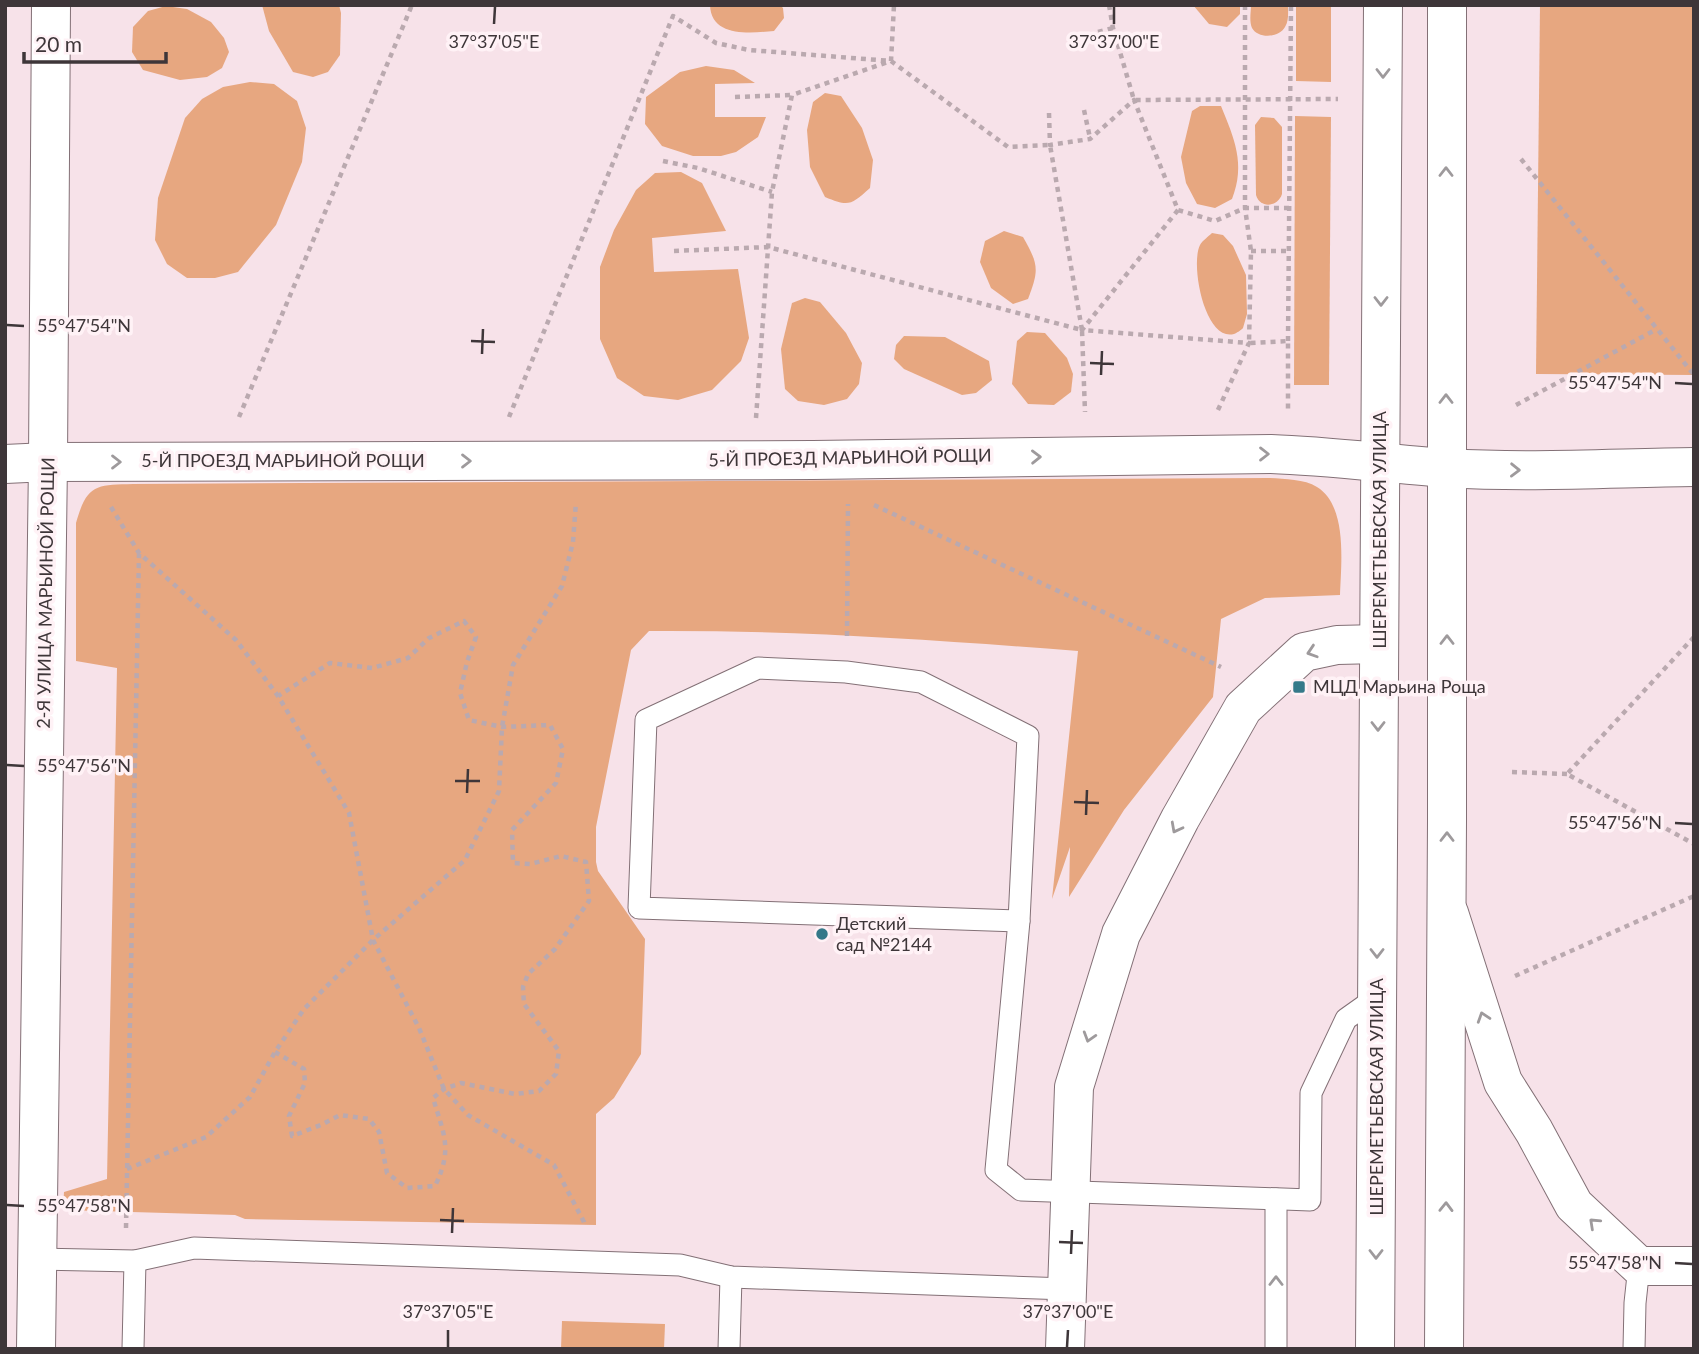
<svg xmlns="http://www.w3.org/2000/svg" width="1699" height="1354" viewBox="0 0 1699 1354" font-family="Lato,sans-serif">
	<rect width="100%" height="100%" fill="#f7e2e9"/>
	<!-- green -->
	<g fill="#e7a780">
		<path d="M262,5H339L341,13L340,55L328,72L313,77L293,72L269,31Z"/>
		<path d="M710,5H780L783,8L784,18L774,31C751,33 711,38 710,5Z"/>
		<path d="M1193,5H1240V14L1227,27L1209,24Z"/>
		<path d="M1251,5H1288C1288,12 1289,21 1285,27C1279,38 1258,39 1252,28C1249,21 1251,12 1251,5Z"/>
		<path d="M1296,5H1331V82L1296,81Z"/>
		<path d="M1540,5H1694V375L1536,374Z"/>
		<path d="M166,6L187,9L211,22L224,38L229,52L222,68L207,77L180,80L143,70L132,52L133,27L148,11Z"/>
		<path d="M706,66L734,70L755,83L715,84V117H766L758,137L736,152L721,156H693L662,146L645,124L646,97L680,72Z"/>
		<path d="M250,82L274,84L297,101L306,128L302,162L276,225L238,272L215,278H187L167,264L155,240L158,198L185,118L202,99L223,87Z"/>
		<path d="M825,93L841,96L862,128L873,160L870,188C851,205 849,207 825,197L810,167L807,130L813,102Z"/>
		<path d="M1200,106H1221C1234,138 1246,164 1232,199L1215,208L1197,204L1186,183L1181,157L1192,111Z"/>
		<path d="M1295,116L1331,117L1329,385H1294Z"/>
		<path d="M1261,117L1274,118L1282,127V194C1278,207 1260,209 1256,195L1255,125Z"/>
		<path d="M681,172L702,183L726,231L652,238L654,272L738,269L749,338L741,361L712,390L678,400L644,396L617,378L600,339V267L614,230L636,190L655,173Z"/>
		<path d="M1004,231L1023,237C1039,265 1039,270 1028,299L1013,304L991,288L980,262L985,241Z"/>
		<path d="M1212,233L1223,235L1233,246L1246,275L1247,314L1243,328C1243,329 1235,334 1234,334C1205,342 1190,265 1200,245C1202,241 1209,236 1212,233Z"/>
		<path d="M805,298L820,302L846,333L862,363L859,384L847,399L824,405L798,401L785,389L781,349L792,303Z"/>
		<path d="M1027,332L1045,333L1067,358L1073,374L1071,392L1054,405L1028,404L1012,384L1017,341Z"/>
		<path d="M904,336L945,337L989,361L992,380L976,393L962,395L904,369L894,359L896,345Z"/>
		<path d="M1269,478C1284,479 1304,479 1317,487C1348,506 1341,564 1340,595L1265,598L1221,619L1213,697L1124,810L1069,897L1070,847L1052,899L1078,651C935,640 793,630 649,631L631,650L596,827V862L598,871L645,939L641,1054L614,1098L596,1114V1225L245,1219L235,1215L63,1210L64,1192L107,1179L117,668L76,661V523C87,484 96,485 133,484Z"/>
		<path d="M562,1321L665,1324L664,1349H561Z"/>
	</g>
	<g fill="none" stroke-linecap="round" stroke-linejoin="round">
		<!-- lane casing -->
		<g stroke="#837076" stroke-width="23">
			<g id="lane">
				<path d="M758,668L846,672L921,682L1028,736L1019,921L639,908L646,720Z"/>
				<path d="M1019,921L996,1170L1021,1190L1310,1200L1311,1093L1346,1019L1377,997"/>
				<path d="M37,1259L135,1261L194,1248L680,1265L731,1277L1067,1289"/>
				<path d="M133,1349L135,1261"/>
				<path d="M729,1349L731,1277"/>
				<path d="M1276,1349V1199"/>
				<path d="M1634,1349L1635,1303L1639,1266"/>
			</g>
		</g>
		<!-- street casing -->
		<g stroke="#837076" stroke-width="40">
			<g id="street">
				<path d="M5,464L48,462L36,1349"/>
				<path d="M1449,913L1503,1082L1534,1131L1574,1205L1639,1266H1694"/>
				<path d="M1065,1349L1074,1087L1121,934L1180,819L1243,708L1304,652L1337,645L1379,644"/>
			</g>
		</g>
		<!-- secondary casing -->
		<g stroke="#837076" stroke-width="40">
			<g id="secondary">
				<path d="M51,5L48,462L813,460L1271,454C1330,456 1388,464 1447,468C1529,473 1612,468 1694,467"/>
				<path d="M1375,1349L1383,5"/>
				<path d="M1444,1349L1447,821V5"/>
			</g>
		</g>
		<!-- path -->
		<g stroke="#baa9af" stroke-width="4.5" stroke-dasharray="5 5" stroke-linecap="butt">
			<path d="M1109,5L1113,28L1134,100L1338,99"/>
			<path d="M1245,5V208L1251,251L1249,343L1288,341V411"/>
			<path d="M1098,32L1113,28"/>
			<path d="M735,97L792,95"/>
			<path d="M1084,110L1090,138"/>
			<path d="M1049,113L1050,145L1090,139L1134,100L1178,210L1215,221L1245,208H1290"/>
			<path d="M1521,159L1694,375"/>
			<path d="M663,161L698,168L772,192"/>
			<path d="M1178,210L1082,330L1249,343L1217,412"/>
			<path d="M674,251L768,247L1082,330L1085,412"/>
			<path d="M1251,251H1289"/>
			<path d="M1288,341L1291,5"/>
			<path d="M1516,405L1657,329"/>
			<path d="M239,417L412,5"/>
			<path d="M509,417L673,16L716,43L749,50L891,61L1008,147L1050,145L1082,330"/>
			<path d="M756,418L772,192L792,95L891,61L894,5"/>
			<path d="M874,505L1221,667"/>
			<path d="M111,507L139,553L236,640L278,696L349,813L373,940L419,1028L444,1089L468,1115L554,1165L584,1222L585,1227"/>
			<path d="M847,636L848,504"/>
			<path d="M1694,637L1567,774L1694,844"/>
			<path d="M1512,772L1567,774"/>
			<path d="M1515,976L1694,896"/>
			<path d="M275,1052L304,1069L305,1083L289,1116L292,1136L321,1125L340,1115L369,1119L379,1132L387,1173L407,1188L435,1186C453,1149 444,1135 433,1098L444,1089L461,1083L515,1094L539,1091L556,1074L559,1051L524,1004L523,987L528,974L555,949L589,901L586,862L561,856L530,864L513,863L512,830L556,783L563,749L550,725L502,727L469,720L460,693L467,662L476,637L464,621L429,638L408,658L372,668L330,663L278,696"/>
			<path d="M127,1169L206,1137L250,1097L275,1052L304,1009L373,940L465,860L499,791L502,727L513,665L562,586L573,542L576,502"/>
			<path d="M126,1228L139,554"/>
		</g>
		<!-- lane -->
		<use href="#lane" stroke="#fff" stroke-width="21"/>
		<!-- street -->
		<use href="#street" stroke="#fff" stroke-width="38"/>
		<!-- secondary -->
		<use href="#secondary" stroke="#fff" stroke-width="38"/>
	</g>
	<!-- one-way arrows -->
	<defs><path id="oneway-chevron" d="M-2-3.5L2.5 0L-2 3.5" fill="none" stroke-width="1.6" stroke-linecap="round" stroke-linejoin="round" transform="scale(1.75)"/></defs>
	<g stroke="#9e9a9c">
		<use href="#oneway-chevron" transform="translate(1383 73) rotate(90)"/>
		<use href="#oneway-chevron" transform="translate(1446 172) rotate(-90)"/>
		<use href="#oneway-chevron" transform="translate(1381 301) rotate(90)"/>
		<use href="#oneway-chevron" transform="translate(1446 399) rotate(-90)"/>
		<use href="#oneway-chevron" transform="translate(1264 454)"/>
		<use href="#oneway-chevron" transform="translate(1036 457) rotate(-1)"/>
		<use href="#oneway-chevron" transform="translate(466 461)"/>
		<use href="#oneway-chevron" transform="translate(116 462)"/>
		<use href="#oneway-chevron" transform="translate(1515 470) rotate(1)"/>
		<use href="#oneway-chevron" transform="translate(1447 640) rotate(-90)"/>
		<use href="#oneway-chevron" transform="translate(1312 652) rotate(162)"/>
		<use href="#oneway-chevron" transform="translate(1378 726) rotate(90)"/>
		<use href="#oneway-chevron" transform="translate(1176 828) rotate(118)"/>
		<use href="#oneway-chevron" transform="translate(1447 837) rotate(-90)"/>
		<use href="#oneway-chevron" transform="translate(1377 953) rotate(90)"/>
		<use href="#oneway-chevron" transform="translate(1483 1017) rotate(-108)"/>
		<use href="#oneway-chevron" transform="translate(1089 1037) rotate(107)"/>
		<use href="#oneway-chevron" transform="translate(1446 1207) rotate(-89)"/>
		<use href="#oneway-chevron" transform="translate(1594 1223) rotate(-137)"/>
		<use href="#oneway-chevron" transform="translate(1376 1254) rotate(90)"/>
		<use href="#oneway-chevron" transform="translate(1276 1281) rotate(-90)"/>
	</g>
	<!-- ticks -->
	<path fill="none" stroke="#3e3639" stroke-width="2.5" d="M494,24L495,7M1114,24V7M7,325L24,326M471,341L495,342M482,354L483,329M1090,363L1114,364M1101,375L1102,351M1675,383L1692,384M7,765L24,766M455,781H480M467,793L468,769M1074,802L1099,803M1086,815L1087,790M1675,823L1692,824M7,1205L24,1206M440,1220L464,1221M452,1233L453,1208M1059,1242L1083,1243M1071,1254L1072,1230M1675,1263L1692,1264M448,1347V1330M1067,1347L1068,1330"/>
	<!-- markers -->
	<g fill="#357989" stroke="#fff2f6" stroke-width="2.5">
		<rect x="1292" y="680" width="14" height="14" rx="3.5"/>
		<circle cx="822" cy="934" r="7"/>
	</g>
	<g text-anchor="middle" stroke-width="7" stroke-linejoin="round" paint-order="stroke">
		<!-- street labels -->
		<g font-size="18" fill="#3e3639" stroke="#fff2f6">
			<text transform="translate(850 458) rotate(-1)" y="6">5-Й ПРОЕЗД МАРЬИНОЙ РОЩИ</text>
			<text x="283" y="467">5-Й ПРОЕЗД МАРЬИНОЙ РОЩИ</text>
			<text transform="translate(1380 530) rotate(-90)" y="6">ШЕРЕМЕТЬЕВСКАЯ УЛИЦА</text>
			<text transform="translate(46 593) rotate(-89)" y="6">2-Я УЛИЦА МАРЬИНОЙ РОЩИ</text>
			<text transform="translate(1377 1097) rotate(-90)" y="6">ШЕРЕМЕТЬЕВСКАЯ УЛИЦА</text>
		</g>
		<!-- poi labels -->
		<g font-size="18" fill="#3e3639" stroke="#fff2f6" text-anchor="start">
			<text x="1313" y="693">МЦД Марьина Роща</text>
			<text x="836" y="930">Детский<tspan x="836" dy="21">сад №2144</tspan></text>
		</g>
	</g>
	<g font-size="18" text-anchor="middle" fill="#3e3639" stroke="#fff2f6" stroke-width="7" stroke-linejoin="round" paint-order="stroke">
		<text x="494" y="48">37°37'05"E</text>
		<text x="1114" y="48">37°37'00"E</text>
		<text x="84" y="332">55°47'54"N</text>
		<text x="1615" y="389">55°47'54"N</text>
		<text x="84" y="772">55°47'56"N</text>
		<text x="1615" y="829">55°47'56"N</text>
		<text x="84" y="1212">55°47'58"N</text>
		<text x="1615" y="1269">55°47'58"N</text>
		<text x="448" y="1318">37°37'05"E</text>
		<text x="1068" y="1318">37°37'00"E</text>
	</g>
	<!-- border -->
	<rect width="1699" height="1354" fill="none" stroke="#3e3639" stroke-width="14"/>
	<!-- scale -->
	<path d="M24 52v10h142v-10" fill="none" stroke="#3e3639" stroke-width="3.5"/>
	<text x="35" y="52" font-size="21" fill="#3e3639" stroke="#fff2f6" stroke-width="5" paint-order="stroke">20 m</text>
</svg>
